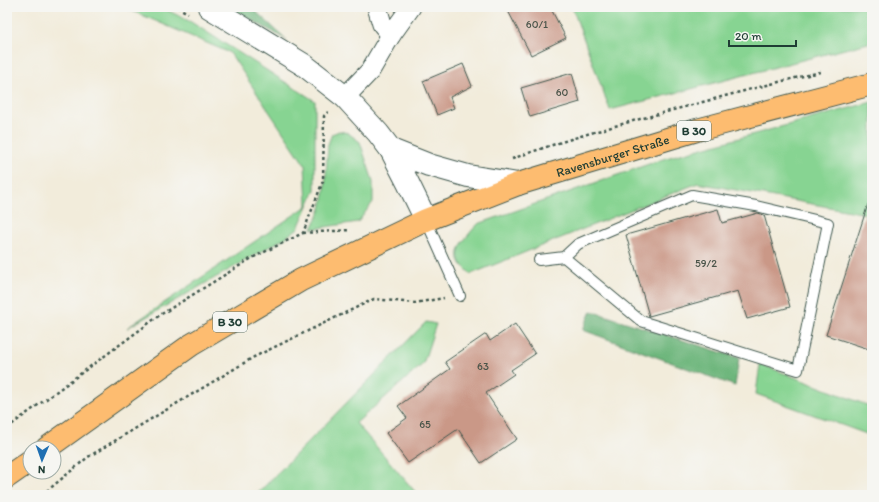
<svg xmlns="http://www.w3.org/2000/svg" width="879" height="502" viewBox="0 0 879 502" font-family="Itim,sans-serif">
	<rect width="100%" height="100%" fill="#f6f6f2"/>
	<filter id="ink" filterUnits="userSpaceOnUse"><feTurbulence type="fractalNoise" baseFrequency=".025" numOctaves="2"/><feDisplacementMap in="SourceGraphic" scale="8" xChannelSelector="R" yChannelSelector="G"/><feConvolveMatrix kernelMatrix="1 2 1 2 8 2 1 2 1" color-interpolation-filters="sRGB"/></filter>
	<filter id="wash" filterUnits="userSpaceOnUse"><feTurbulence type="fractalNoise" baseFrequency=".012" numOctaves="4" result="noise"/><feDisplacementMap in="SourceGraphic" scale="16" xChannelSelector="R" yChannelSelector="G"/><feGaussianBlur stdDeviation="0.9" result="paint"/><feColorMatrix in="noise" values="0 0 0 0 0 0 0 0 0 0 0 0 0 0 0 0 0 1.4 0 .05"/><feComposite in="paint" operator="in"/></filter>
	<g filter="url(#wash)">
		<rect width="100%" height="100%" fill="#f2ecdb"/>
		<!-- green -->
		<g fill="#87d492" stroke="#538863">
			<path d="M123,7H161L191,22L315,101V190L298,228L285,238L127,328L307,206L305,165L230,53Z"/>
			<path d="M572,7H872V42L610,110Z"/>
			<path d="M872,102V215L698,183L471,274C467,270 462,266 460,262C454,248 469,234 478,224L666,158Z"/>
			<path d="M339,131L348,133L360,142L373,181V202L358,222L312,229L321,209L325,190L328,144L332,134Z"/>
			<path d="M426,322L436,324L423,364L356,423L418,495H256Z"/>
			<path d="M760,364L872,407V436L756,394Z"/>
		</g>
		<!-- forest -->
		<g fill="#6db67c" stroke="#467a58">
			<path d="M228,7H251L287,40Z"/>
			<path d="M591,311L739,358L735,386L583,330Z"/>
		</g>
		<g id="blocks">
			<!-- building -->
			<g fill="#ca9887">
				<path d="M506,7H550L566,38L531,55Z"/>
				<path d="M463,64L472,86L450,97L454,108L437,115L423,81Z"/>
				<path d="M572,73L580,102L530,117L521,88Z"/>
				<path d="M868,204H872V350L826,335Z"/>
				<path d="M718,209L722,223L758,213L764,215L790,307L747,319L738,291L649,316L626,235Z"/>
				<path d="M515,324L535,354L511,370L514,374L486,393L517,439L481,463L458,429L408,463L386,433L407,418L398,406L450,369L445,362L486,334L490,341Z"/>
			</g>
		</g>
	</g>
	<g filter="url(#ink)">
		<use href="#blocks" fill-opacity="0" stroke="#3f574d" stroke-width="1"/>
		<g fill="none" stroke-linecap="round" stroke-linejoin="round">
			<!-- service casing -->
			<g stroke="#3f574d" stroke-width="12">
				<g id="service">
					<path d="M426,220L460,296"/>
					<path d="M539,260L564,257L641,321L798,370L828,223L756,206L692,195L578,244L564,257"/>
				</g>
			</g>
			<!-- minor casing -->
			<g stroke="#3f574d" stroke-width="21">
				<g id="minor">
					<path d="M377,7L382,24L391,35"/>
					<path d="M345,97L370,71L391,35L411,7"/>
				</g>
			</g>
			<!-- tertiary casing -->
			<g stroke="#3f574d" stroke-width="24">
				<g id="tertiary">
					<path d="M209,7L304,65L345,97L378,133L391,150L408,183L426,220"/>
					<path d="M391,150L429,165L468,176L518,184"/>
				</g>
			</g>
			<!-- primary casing -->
			<g stroke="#3f574d" stroke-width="24">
				<g id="primary">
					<path id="s1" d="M47,448L191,345L301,280L426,220L518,184L697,130L872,84"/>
					<path d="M7,477L30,461"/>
				</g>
			</g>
			<!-- path -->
			<g stroke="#3f574d" stroke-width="2.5" stroke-dasharray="3 3" stroke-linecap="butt">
				<path d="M177,7L188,13"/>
				<path d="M512,159C566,139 621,124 677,109C725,96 772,83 821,72"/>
				<path d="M303,233L350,230"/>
				<path d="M7,428L160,315L252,258L303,233L323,181L324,116L328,112"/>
				<path d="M42,495L88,457L254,357L374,299L415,303L444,298"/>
			</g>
			<!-- service -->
			<use href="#service" stroke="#fff" stroke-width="10"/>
			<!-- minor -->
			<use href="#minor" stroke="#fff" stroke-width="19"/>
			<!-- tertiary -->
			<use href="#tertiary" stroke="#fff" stroke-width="22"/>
			<!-- primary -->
			<use href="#primary" stroke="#fdbc70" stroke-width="22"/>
		</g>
	</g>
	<g text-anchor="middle" stroke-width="3" stroke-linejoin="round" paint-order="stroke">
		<!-- number labels -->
		<g font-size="11" fill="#4a5449">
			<text x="537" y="28">60/1</text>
			<text x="562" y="96">60</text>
			<text x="706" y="267">59/2</text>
			<text x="483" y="370">63</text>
			<text x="425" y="428">65</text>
		</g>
		<!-- shield labels -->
		<g fill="#f6f6f2" stroke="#60746d" stroke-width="1">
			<rect x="677" y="121" width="34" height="20" rx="3"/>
			<rect x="213" y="312" width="34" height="20" rx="3"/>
		</g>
		<g font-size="12" font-weight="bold" fill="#1f3d34">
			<text x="694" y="135">B 30</text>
			<text x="230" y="326">B 30</text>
		</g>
		<!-- street labels -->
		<g font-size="13" fill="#1f3d34" stroke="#f6f6f2">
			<text dy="5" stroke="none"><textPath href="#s1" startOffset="641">Ravensburger Straße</textPath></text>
		</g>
	</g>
	<!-- margin -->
	<rect width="879" height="502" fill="none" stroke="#f6f6f2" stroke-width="24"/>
	<!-- north arrow -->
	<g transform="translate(42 460) rotate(182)"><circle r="19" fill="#f6f6f2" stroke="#a0aca6"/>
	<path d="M0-3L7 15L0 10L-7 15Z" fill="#1f6fb2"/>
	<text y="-6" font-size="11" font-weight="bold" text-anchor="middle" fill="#1f3d34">N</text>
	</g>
	<!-- scale -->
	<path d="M729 40v6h67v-6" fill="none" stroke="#1f3d34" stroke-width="2"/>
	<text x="735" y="40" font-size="12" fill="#1f3d34" stroke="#f6f6f2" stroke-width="3" paint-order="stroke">20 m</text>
</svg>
